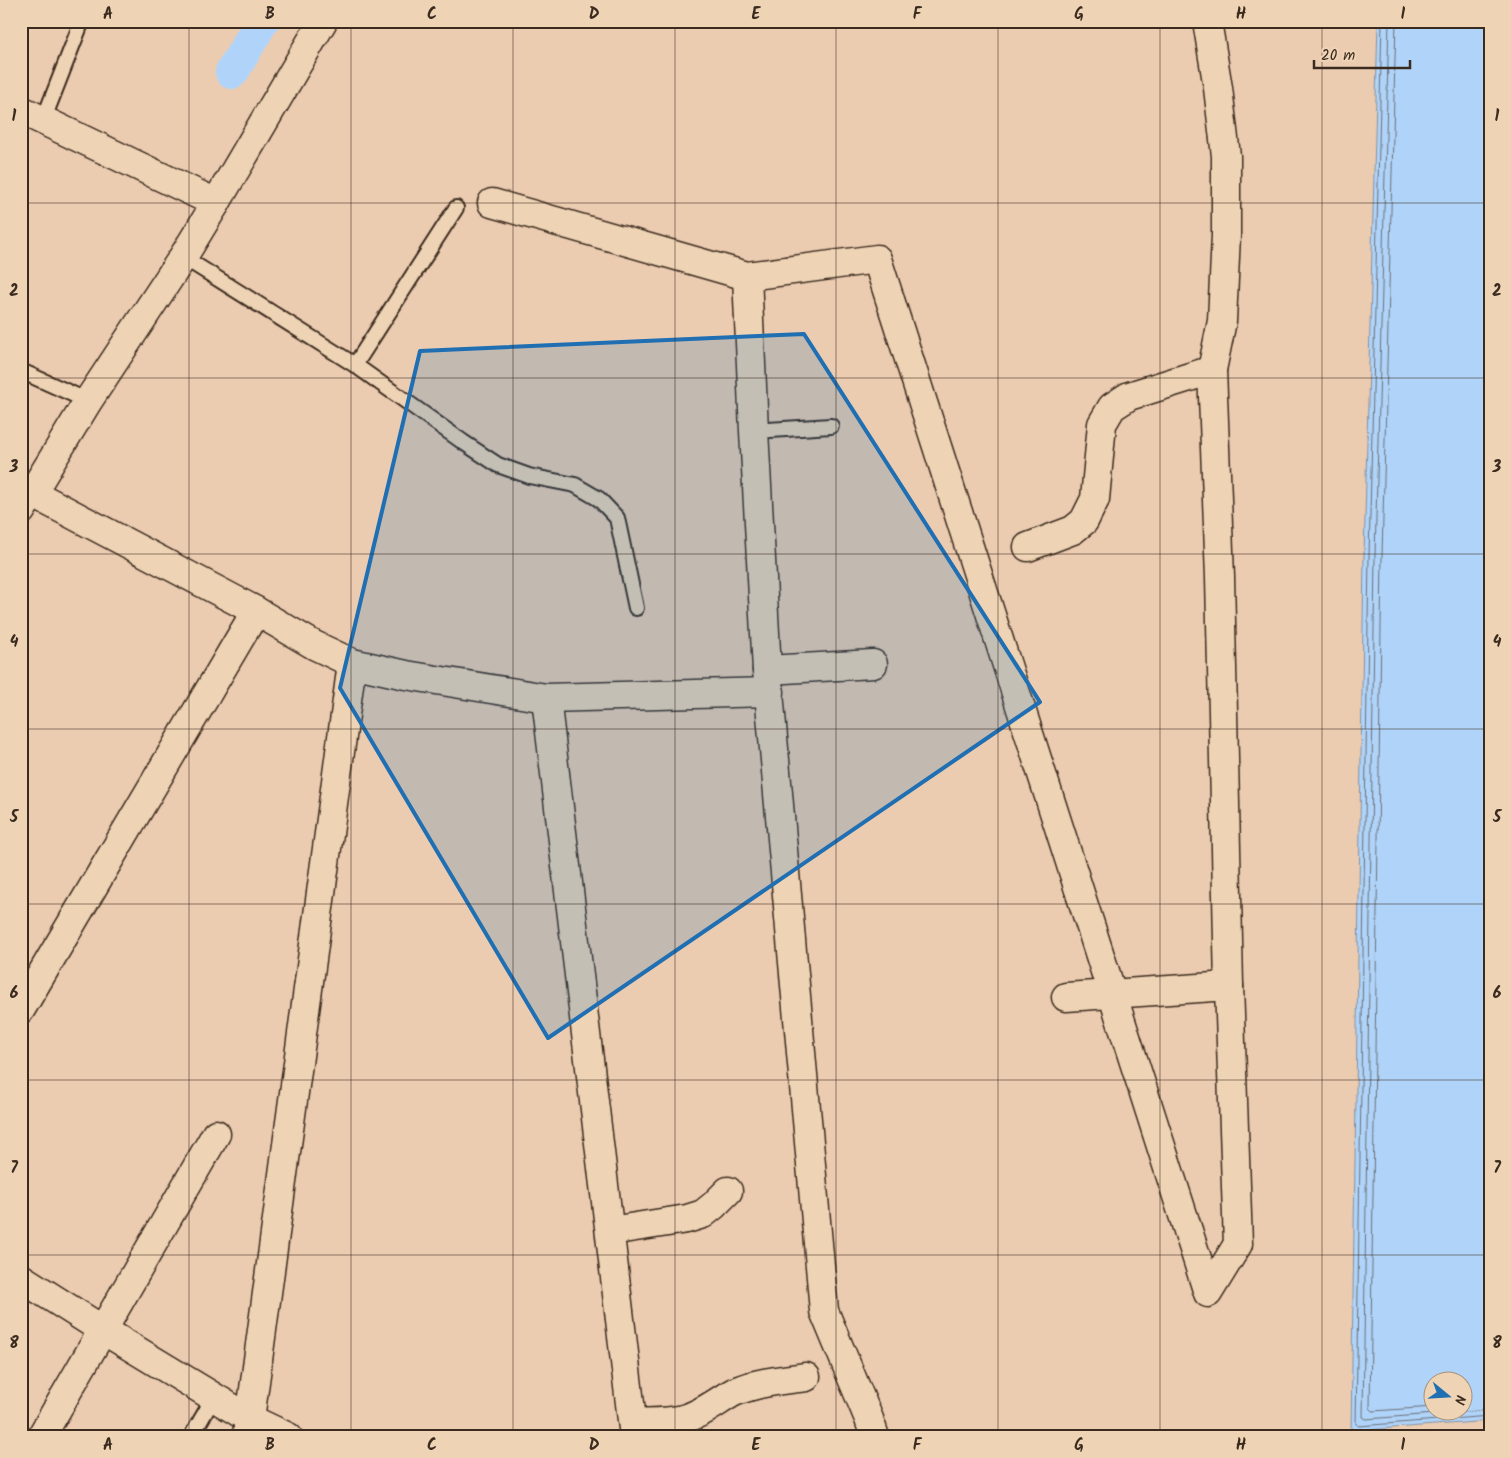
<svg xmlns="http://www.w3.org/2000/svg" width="1511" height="1458" viewBox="0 0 1511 1458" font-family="Kalam,sans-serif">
	<rect width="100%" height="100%" fill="#ecccb1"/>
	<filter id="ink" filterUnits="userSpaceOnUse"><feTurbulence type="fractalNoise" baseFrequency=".02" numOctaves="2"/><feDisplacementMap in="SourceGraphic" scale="10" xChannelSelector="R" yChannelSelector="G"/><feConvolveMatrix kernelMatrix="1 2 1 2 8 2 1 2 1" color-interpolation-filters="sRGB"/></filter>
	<g filter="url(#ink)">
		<!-- water -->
		<path fill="#b0d4f9" stroke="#8190a1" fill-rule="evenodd" d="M1378,21H1490V1421L1351,1431L1364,556ZM1434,1380H1464V1410H1434Z"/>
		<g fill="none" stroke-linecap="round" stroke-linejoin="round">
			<!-- shore -->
			<g stroke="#6a6e76" stroke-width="1">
				<path d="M1382,21L1369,556L1356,1424L1359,1426L1490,1416"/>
				<path d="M1389,21L1375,556L1363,1417L1366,1419L1490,1410"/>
				<path d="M1396,21L1382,556L1370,1408L1373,1411L1434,1407"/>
			</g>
			<!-- canal -->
			<path stroke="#b0d4f9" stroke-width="34" d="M232,72L262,21"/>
			<!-- service casing -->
			<g stroke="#3b2a1e" stroke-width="18">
				<g id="service">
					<path d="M43,121L82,21"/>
					<path d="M183,257L355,365L463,442L498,465L529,476L575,485L599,499L617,518L636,608"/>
					<path d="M355,365L456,208"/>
					<path d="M21,371L88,401"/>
					<path d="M754,431L831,426"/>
					<path d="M191,1437L214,1397"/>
				</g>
			</g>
			<!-- minor casing -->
			<g stroke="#3b2a1e" stroke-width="31">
				<g id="minor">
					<path d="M21,110L216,203"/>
					<path d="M492,203L747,276L877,259L1208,1293L1238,1244L1229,986L1220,577L1212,370L1222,321L1226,235V156L1218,88L1207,21"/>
					<path d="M747,276L754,431L767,670L824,1311L869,1419L875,1437"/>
					<path d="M32,493L256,611L314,645L352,663L406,675L546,698L770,692"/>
					<path d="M21,511L88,401L183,257L216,203L323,21"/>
					<path d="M1028,547L1073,530L1084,521L1095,499L1102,424L1112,407L1129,396L1212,370"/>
					<path d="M767,670L873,664"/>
					<path d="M546,698L634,1437"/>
					<path d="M1066,997L1229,986"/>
					<path d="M21,1009L256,611"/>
					<path d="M610,1231L687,1219L703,1214L713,1206L728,1191"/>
					<path d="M21,1278L103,1330L250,1419L288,1437"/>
					<path d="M633,1423C649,1422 667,1423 683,1419C703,1414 717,1401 734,1392C757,1382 782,1380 806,1377"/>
					<path d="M41,1437L216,1134"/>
					<path d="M246,1437L250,1419L352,663"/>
				</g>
			</g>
			<!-- service -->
			<use href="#service" stroke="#eed4b5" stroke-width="14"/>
			<!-- minor -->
			<use href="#minor" stroke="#eed4b5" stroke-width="28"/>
		</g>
	</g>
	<!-- marked area -->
	<path fill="#1f6fb2" fill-opacity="0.2" stroke="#1f6fb2" stroke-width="4" stroke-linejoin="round" d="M804,334L1040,702L548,1038L340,688L420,351Z"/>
	<!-- grid -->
	<path fill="none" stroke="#3b2a1e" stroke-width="1" stroke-opacity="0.55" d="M189,21V1437M351,21V1437M513,21V1437M675,21V1437M836,21V1437M998,21V1437M1160,21V1437M1322,21V1437M21,203H1490M21,378H1490M21,554H1490M21,729H1490M21,904H1490M21,1080H1490M21,1255H1490"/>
	<!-- margin -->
	<rect width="1511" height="1458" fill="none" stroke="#eed4b5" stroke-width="55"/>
	<!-- north arrow -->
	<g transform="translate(1448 1396) rotate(108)"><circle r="24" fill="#eed4b5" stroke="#a69079"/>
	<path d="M0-4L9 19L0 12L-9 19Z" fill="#1f6fb2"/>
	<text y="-8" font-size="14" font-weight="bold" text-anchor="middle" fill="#3b2a1e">N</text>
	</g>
	<!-- scale -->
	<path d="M1314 60v8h96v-8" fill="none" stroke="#3b2a1e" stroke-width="2.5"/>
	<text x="1321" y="60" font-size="15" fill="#3b2a1e" stroke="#eed4b5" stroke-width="4" paint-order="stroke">20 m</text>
	<rect x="28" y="28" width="1456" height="1402" fill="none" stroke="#3b2a1e" stroke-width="2"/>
	<g font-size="16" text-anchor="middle" font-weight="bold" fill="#3b2a1e">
		<text x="108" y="19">A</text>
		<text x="270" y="19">B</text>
		<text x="432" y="19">C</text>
		<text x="594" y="19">D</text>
		<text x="756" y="19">E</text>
		<text x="917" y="19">F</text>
		<text x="1079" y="19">G</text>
		<text x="1241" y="19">H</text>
		<text x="1403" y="19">I</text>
		<text x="14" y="121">1</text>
		<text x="1497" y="121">1</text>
		<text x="14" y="296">2</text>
		<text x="1497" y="296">2</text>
		<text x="14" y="472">3</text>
		<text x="1497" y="472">3</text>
		<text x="14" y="647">4</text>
		<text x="1497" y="647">4</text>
		<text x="14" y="822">5</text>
		<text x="1497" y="822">5</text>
		<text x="14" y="998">6</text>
		<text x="1497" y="998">6</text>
		<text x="14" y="1173">7</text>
		<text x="1497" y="1173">7</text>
		<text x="14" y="1348">8</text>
		<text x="1497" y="1348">8</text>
		<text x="108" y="1450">A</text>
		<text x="270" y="1450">B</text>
		<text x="432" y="1450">C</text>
		<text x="594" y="1450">D</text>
		<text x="756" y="1450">E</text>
		<text x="917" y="1450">F</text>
		<text x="1079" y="1450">G</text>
		<text x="1241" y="1450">H</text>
		<text x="1403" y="1450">I</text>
	</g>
</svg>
